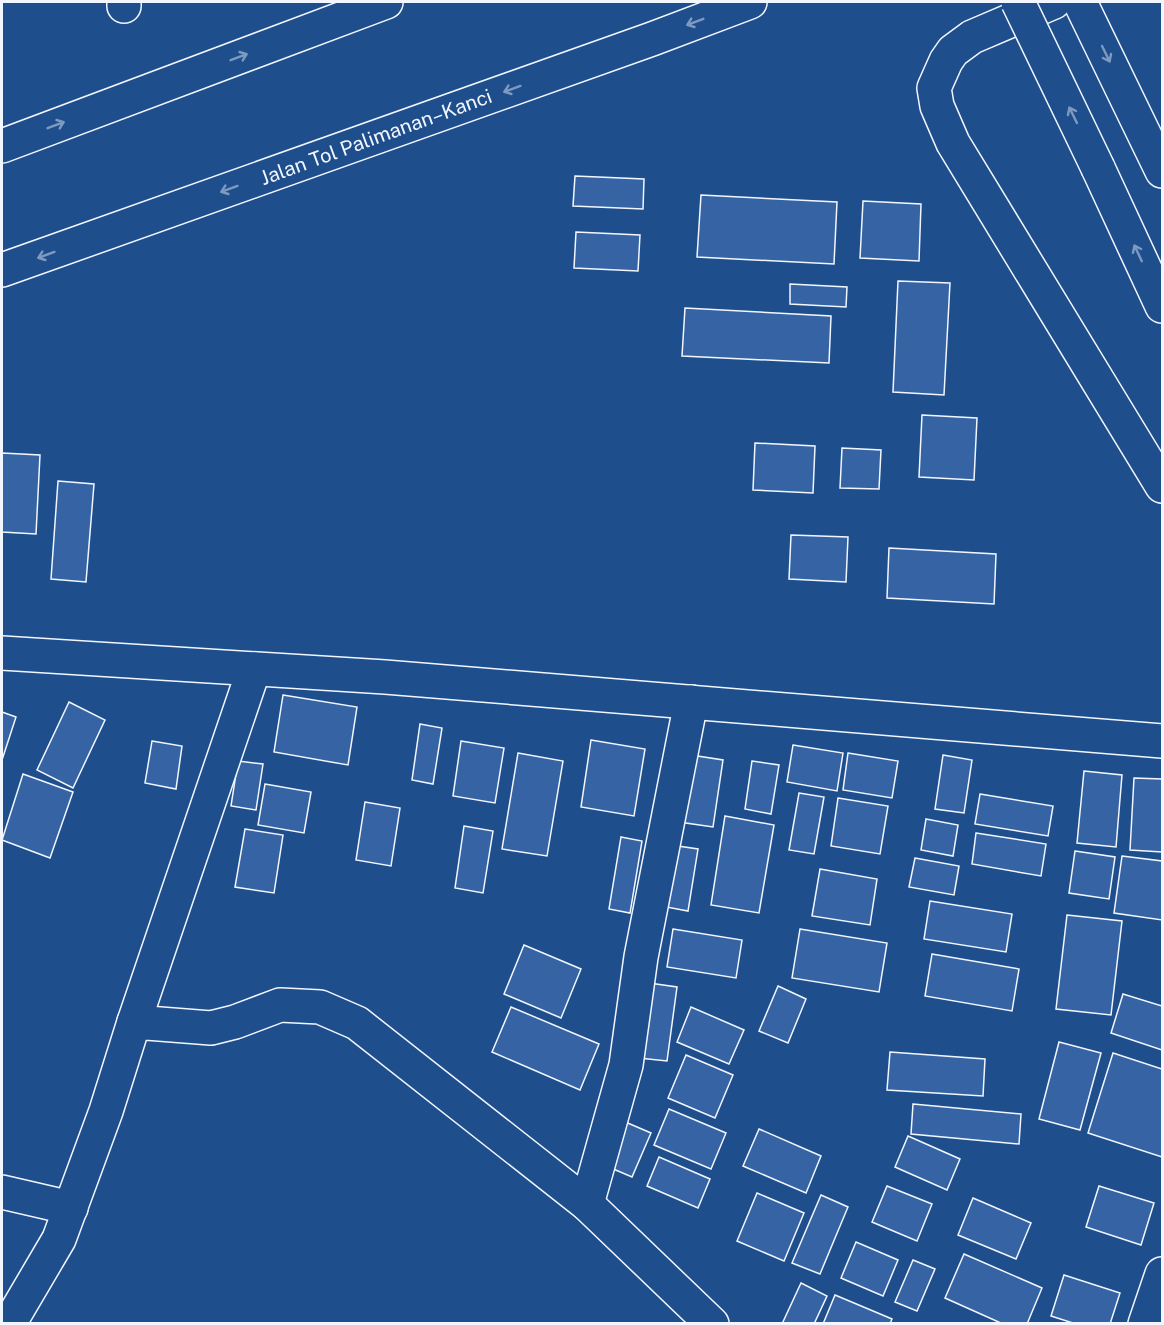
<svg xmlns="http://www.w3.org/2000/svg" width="1164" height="1325" viewBox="0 0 1164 1325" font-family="'Public Sans',sans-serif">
	<rect width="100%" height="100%" fill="#1f4e8c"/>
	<!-- building -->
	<g fill="#3563a3" stroke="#f2f6ff" stroke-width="1.5">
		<path d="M575,176L644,179L643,209L573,206Z"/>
		<path d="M701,195L837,202L834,264L697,257Z"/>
		<path d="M863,201L921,204L919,261L860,258Z"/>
		<path d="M576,232L640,235L638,271L574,268Z"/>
		<path d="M898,281L950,283L944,395L893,392Z"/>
		<path d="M790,284L847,287L846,307L790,304Z"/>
		<path d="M685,308L831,316L829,363L682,356Z"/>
		<path d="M922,415L977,418L974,480L919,477Z"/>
		<path d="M755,443L815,446L813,493L753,490Z"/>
		<path d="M842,448L881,450L879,489L840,488Z"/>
		<path d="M2,453L40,455L36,534L2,532Z"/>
		<path d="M58,481L94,484L86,582L51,579Z"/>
		<path d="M791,535L848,537L846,582L789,579Z"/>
		<path d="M889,548L996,554L994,604L887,598Z"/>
		<path d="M283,695L357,707L348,765L274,752Z"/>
		<path d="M69,702L105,720L73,788L37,770Z"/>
		<path d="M2,712L16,717L2,760Z"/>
		<path d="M420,724L442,728L433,784L412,780Z"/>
		<path d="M591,740L645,749L634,816L581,807Z"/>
		<path d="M152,741L182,746L176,789L145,783Z"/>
		<path d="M461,741L504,748L495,803L453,796Z"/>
		<path d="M793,745L843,753L837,791L787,782Z"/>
		<path d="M518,753L563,761L547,856L502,849Z"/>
		<path d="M848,753L898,761L892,798L843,790Z"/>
		<path d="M691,755L723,760L713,827L679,822Z"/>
		<path d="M943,755L972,760L964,813L935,809Z"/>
		<path d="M238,761L263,764L256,810L231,806Z"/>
		<path d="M752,761L779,765L771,814L745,809Z"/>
		<path d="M1084,771L1122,775L1116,847L1077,843Z"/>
		<path d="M23,774L73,792L50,858L2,840Z"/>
		<path d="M1134,778L1162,779V852L1130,850Z"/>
		<path d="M265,784L311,792L304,833L258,825Z"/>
		<path d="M799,793L824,797L814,854L789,850Z"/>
		<path d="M980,794L1053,806L1048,836L975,824Z"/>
		<path d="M838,798L888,806L880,854L831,846Z"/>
		<path d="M365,802L400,808L391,866L356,860Z"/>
		<path d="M725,816L774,825L759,913L711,905Z"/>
		<path d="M926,819L958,825L953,856L921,850Z"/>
		<path d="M464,826L493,831L483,893L455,888Z"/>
		<path d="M245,829L283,835L274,893L235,887Z"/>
		<path d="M976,833L1046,844L1041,876L972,864Z"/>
		<path d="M621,837L642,841L630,913L609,909Z"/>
		<path d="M671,845L698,849L688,911L661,906Z"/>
		<path d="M1075,851L1115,857L1109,899L1069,893Z"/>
		<path d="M1122,856L1162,861V920L1114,913Z"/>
		<path d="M915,858L959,866L954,895L909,887Z"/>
		<path d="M820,869L877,879L870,925L812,916Z"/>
		<path d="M930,901L1012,914L1006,952L924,939Z"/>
		<path d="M1067,915L1122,921L1111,1015L1056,1009Z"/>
		<path d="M673,929L742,940L736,978L667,967Z"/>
		<path d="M800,929L887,943L879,992L792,978Z"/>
		<path d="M524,945L581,969L561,1018L504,994Z"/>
		<path d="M932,954L1019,969L1012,1011L925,996Z"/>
		<path d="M649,983L677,987L667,1061L639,1058Z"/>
		<path d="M778,986L806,999L788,1043L759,1031Z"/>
		<path d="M1123,994L1162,1006V1050L1111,1033Z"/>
		<path d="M511,1007L599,1044L580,1090L492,1052Z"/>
		<path d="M691,1007L744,1030L729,1064L677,1042Z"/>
		<path d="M1059,1042L1101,1053L1080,1130L1039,1119Z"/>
		<path d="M890,1052L985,1059L983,1096L887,1090Z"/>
		<path d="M1113,1053L1162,1069V1157L1088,1133Z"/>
		<path d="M686,1055L733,1075L715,1118L668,1098Z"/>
		<path d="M913,1104L1021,1114L1019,1144L911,1134Z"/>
		<path d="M669,1109L726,1133L711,1169L654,1145Z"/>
		<path d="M623,1121L651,1133L632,1177L604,1165Z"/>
		<path d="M759,1129L821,1156L806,1193L743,1166Z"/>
		<path d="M908,1136L960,1159L947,1190L895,1167Z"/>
		<path d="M659,1157L710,1179L698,1208L647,1186Z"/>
		<path d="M887,1186L932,1204L917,1241L872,1222Z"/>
		<path d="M1099,1186L1154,1203L1141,1245L1086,1227Z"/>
		<path d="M757,1193L804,1213L784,1261L737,1241Z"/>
		<path d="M821,1195L848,1207L820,1274L792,1263Z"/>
		<path d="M973,1198L1031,1223L1016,1259L958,1235Z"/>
		<path d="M856,1242L898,1260L883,1296L841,1278Z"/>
		<path d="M964,1254L1042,1288L1027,1324H1003L945,1298Z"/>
		<path d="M913,1260L935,1269L917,1311L895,1302Z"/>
		<path d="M1064,1275L1120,1293L1110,1324H1076L1051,1316Z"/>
		<path d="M801,1283L827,1296L814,1324H782Z"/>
		<path d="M835,1295L892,1319L890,1324H823Z"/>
	</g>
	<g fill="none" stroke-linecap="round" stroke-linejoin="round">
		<!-- minor casing -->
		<g stroke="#f2f6ff" stroke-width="36">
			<g id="minor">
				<path d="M1054,2L972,37L953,51L946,61L934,88L937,106L953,143L1162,486"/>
				<path d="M124,6V2"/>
				<path d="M2,653L385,677L1162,741"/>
				<path d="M134,1022L254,669"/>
				<path d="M2,1192L71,1208"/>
				<path d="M587,1204L626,1065L641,957L691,702"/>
				<path d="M9,1324L59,1239L106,1111L134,1022L211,1028L235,1022L280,1005L320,1007L357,1023L587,1204L712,1324"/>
				<path d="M1145,1324L1162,1274"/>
			</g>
		</g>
		<!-- primary casing -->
		<g stroke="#f2f6ff" stroke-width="36">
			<g id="primary">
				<path d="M1080,2L1162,171"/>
				<path d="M1098,168L1162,306"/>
			</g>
		</g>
		<!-- motorway casing -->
		<g stroke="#f2f6ff" stroke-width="36">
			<g id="motorway">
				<path d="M2,146L386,2"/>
				<path d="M2,270L652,39L750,2"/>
			</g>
		</g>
		<!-- minor -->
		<use href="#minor" stroke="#1f4e8c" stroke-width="33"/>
		<!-- primary -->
		<use href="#primary" stroke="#1f4e8c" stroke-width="33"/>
		<!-- motorway -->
		<use href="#motorway" stroke="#1f4e8c" stroke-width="33"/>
		<!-- primary-bridge casing -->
		<g stroke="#f2f6ff" stroke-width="36" stroke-linecap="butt">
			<path id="primary-bridge" d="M1018,2L1098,168"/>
		</g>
		<!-- primary-bridge -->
		<use href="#primary-bridge" stroke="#1f4e8c" stroke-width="33"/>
	</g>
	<!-- one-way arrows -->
	<defs><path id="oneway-shaft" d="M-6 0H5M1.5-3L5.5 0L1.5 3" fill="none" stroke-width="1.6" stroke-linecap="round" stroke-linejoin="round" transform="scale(1.5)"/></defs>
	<g stroke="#7e9ac0">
		<use href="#oneway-shaft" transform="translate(695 22) rotate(159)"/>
		<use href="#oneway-shaft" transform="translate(1106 54) rotate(64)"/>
		<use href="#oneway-shaft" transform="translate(239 57) rotate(-21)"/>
		<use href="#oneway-shaft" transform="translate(512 89) rotate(160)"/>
		<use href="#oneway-shaft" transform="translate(1073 115) rotate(-116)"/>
		<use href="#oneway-shaft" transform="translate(56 125) rotate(-21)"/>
		<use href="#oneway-shaft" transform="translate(229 189) rotate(160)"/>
		<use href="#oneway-shaft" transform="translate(1138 253) rotate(-115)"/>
		<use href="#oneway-shaft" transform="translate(46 255) rotate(160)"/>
	</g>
	<g text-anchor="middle" stroke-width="4.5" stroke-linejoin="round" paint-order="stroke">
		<!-- street labels -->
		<g font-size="20" fill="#f2f6ff" stroke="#1f4e8c">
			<text transform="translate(376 137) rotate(-20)" y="7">Jalan Tol Palimanan–Kanci</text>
		</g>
	</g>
	<!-- border -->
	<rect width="1164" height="1325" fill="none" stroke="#f2f6ff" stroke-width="6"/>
</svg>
